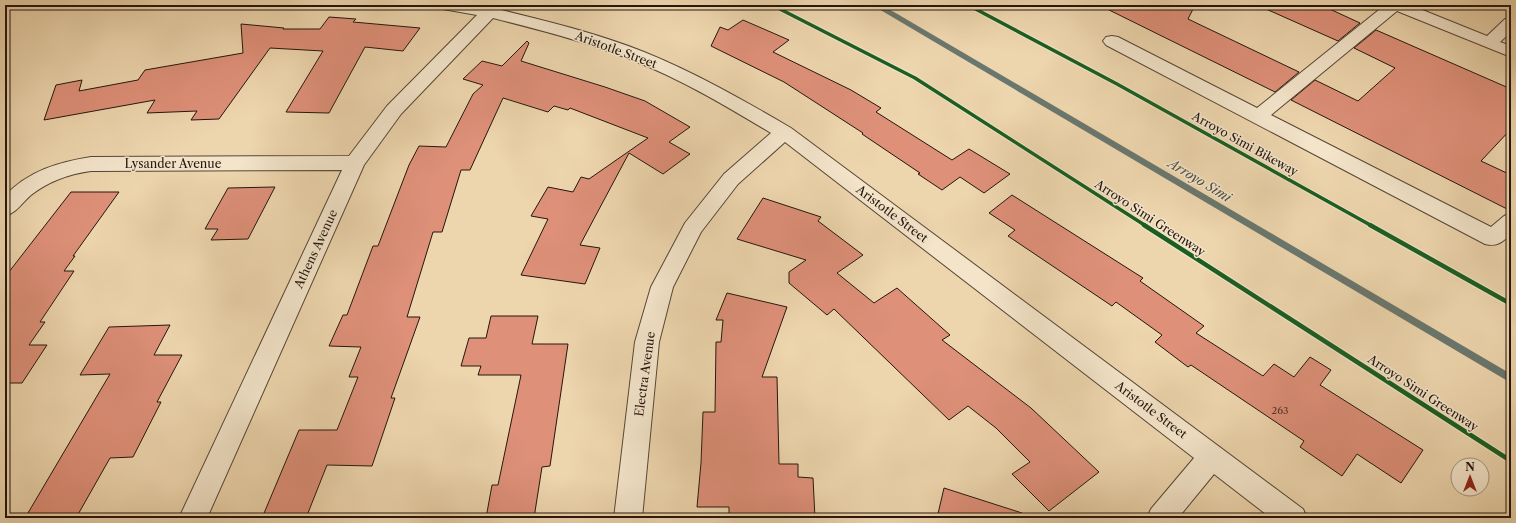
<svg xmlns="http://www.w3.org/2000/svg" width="1516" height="523" viewBox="0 0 1516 523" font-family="'Libre Caslon Text',serif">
	<rect width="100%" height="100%" fill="#edd5ad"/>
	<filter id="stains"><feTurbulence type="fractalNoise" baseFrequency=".005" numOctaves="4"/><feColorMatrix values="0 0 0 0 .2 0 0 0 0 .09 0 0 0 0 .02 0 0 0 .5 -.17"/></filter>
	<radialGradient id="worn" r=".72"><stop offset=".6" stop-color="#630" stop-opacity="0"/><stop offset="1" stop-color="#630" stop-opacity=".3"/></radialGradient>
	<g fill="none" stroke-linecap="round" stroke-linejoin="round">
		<!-- stream -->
		<path fill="#6a776e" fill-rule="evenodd" d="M872,5H880L894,12L1511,374V383Z"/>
	</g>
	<!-- building -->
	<g fill="#de9079" stroke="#24160d">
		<path d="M1099,5H1195L1188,19L1299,72L1275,92Z"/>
		<path d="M1257,5H1321L1360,23L1338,41Z"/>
		<path d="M329,17L356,19L353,22L420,28L403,51L365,47L329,113L286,112L323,51L270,48L219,119L191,120L197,111L147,113L155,100L44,120L56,85L82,80L79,91L138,80L145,70L243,53L241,24L284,28L283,29H320Z"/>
		<path d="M743,20L789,40L773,52L851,90L881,108L876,112L952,160L969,149L1010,174L984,193L960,177L942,190L918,174L920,173L862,134L863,133L784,82L711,46L720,27L728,30Z"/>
		<path d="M1376,30L1511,89V129L1481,161L1511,175V211L1291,100L1315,80L1358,101L1395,68L1354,48Z"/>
		<path d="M527,41L529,43L521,61L605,87L645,101L690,127L669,142L690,154L663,174L629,153L580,245L600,248L585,284L521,275L548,219L531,216L548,187L573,192L581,177L589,179L648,138L570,108L568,110L554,106L548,112L503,98L470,170H461L442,232H433L407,317H420L391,398H395L372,466L327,465L306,518H262L299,430H337L358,377H349L361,347L329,346L343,315H347L373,246H378L409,165L419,146L446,147L473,94L483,85L463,79L482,61L502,66Z"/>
		<path d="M275,187L248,239L211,240L218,229H205L228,188Z"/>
		<path d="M71,192H119L73,256H75L64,271H74L40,322H45L29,345H47L22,383H5V277Z"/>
		<path d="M1012,195L1143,278L1140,281L1204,326L1196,333L1263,376L1274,364L1294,377L1310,357L1331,370L1320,385L1423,450L1401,483L1357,454L1342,476L1300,447L1304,441L1191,365L1188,367L1155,342L1162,335L1116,302L1112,306L1008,236L1015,230L989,213Z"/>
		<path d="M763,198L821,217L818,221L863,255L837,273L874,303L897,288L950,335L942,340L1031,408L1099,472L1049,511L1012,474L1030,462L996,428L968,406L949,420L834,309L827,315L789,283V272L806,260L737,239Z"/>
		<path d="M727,293L787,307L762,377H777L779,464H798V477L813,478L815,518H729V507H697L701,463L703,412H715L716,342H721L723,320H716Z"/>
		<path d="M491,316H538L532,344H568L550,466L542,467L534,518H486L492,485H498L521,375H478L481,366H461L469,338H486Z"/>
		<path d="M170,325L154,355H182L157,402H161L133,457L110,458L76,518H25L110,374L80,375L109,327Z"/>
		<path d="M944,488L1022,513L1021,518H937Z"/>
	</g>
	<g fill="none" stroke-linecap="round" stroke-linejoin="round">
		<!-- minor casing -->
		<g stroke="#564635" stroke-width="2">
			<g id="minor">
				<path d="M435,5H475L489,7C541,20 594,32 644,52C696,73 743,100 791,128L1303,509L1307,518H1271L1214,474L1178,518H1147L1151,509L1194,458L785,142L738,184L701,232L673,287L659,342L642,518H614L635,342L651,287L685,223L724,174L771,133C726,106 681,79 632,60C587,42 540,30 493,18L401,114L364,165L207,518H179L342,170L91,171C69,174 49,181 31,195C22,203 16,213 5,216V196C28,171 59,162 91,157L349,156L387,106L477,15L437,8Z"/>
				<path d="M1385,5H1410L1487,36L1505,19L1511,18V32L1500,42L1511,46V57L1397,11L1271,115L1491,227L1504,216L1511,213V234C1502,242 1498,247 1485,244L1106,45L1103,41L1106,37L1112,36L1118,37L1257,108Z"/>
			</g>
		</g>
		<!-- minor -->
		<use href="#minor" fill="#f3e4ca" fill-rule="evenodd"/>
		<!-- cycleway-far1 casing -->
		<g stroke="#f3e4ca" stroke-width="5.5">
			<g id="cycleway-far1">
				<path d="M772,5L915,78L1146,226"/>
				<path d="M968,5L1117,84L1372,226"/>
			</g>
		</g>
		<!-- cycleway casing -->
		<g stroke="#f3e4ca" stroke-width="7">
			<g id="cycleway">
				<path d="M1144,225L1511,461"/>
				<path d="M1370,225L1511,304"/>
			</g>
		</g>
		<!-- cycleway-far1 -->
		<use href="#cycleway-far1" stroke="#1b5e20" stroke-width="3.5"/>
		<!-- cycleway -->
		<use href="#cycleway" stroke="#1b5e20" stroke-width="4.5"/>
	</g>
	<g text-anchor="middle" stroke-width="3" stroke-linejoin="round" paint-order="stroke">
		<!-- number labels -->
		<g font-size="10" fill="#523428">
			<text x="1280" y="414">263</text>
		</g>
		<!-- street labels -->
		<g font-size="12" fill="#24160d" stroke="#f3e4ca">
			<text transform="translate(616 50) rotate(20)" y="4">Aristotle Street</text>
			<text transform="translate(1245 144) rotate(29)" y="4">Arroyo Simi Bikeway</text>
			<text x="173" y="168">Lysander Avenue</text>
			<text transform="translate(892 214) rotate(37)" y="4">Aristotle Street</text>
			<text transform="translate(1150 218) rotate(33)" y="4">Arroyo Simi Greenway</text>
			<text transform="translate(316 249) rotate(-65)" y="4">Athens Avenue</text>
			<text transform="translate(645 374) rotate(-82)" y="4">Electra Avenue</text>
			<text transform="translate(1423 393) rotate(33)" y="4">Arroyo Simi Greenway</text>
			<text transform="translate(1151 410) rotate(37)" y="4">Aristotle Street</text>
		</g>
		<!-- water labels -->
		<g font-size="13" font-style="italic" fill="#4d4f45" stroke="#f3e4ca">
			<text transform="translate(1200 180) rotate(31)" y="5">Arroyo Simi</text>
		</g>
	</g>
	<!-- margin -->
	<rect width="1516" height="523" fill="none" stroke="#edd5ad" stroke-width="20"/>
	<rect x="6" y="6" width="1504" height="511" fill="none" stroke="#24160d" stroke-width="2"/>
	<rect x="10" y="10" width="1496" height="503" fill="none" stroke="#24160d"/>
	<!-- north arrow -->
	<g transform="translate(1470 477)"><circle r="19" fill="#f3e4ca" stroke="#a0927e"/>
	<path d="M0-3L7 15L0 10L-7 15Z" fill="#8f2418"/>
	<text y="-6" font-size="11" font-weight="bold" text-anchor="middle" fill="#24160d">N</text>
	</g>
	<rect width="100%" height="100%" filter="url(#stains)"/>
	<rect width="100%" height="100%" fill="url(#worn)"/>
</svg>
